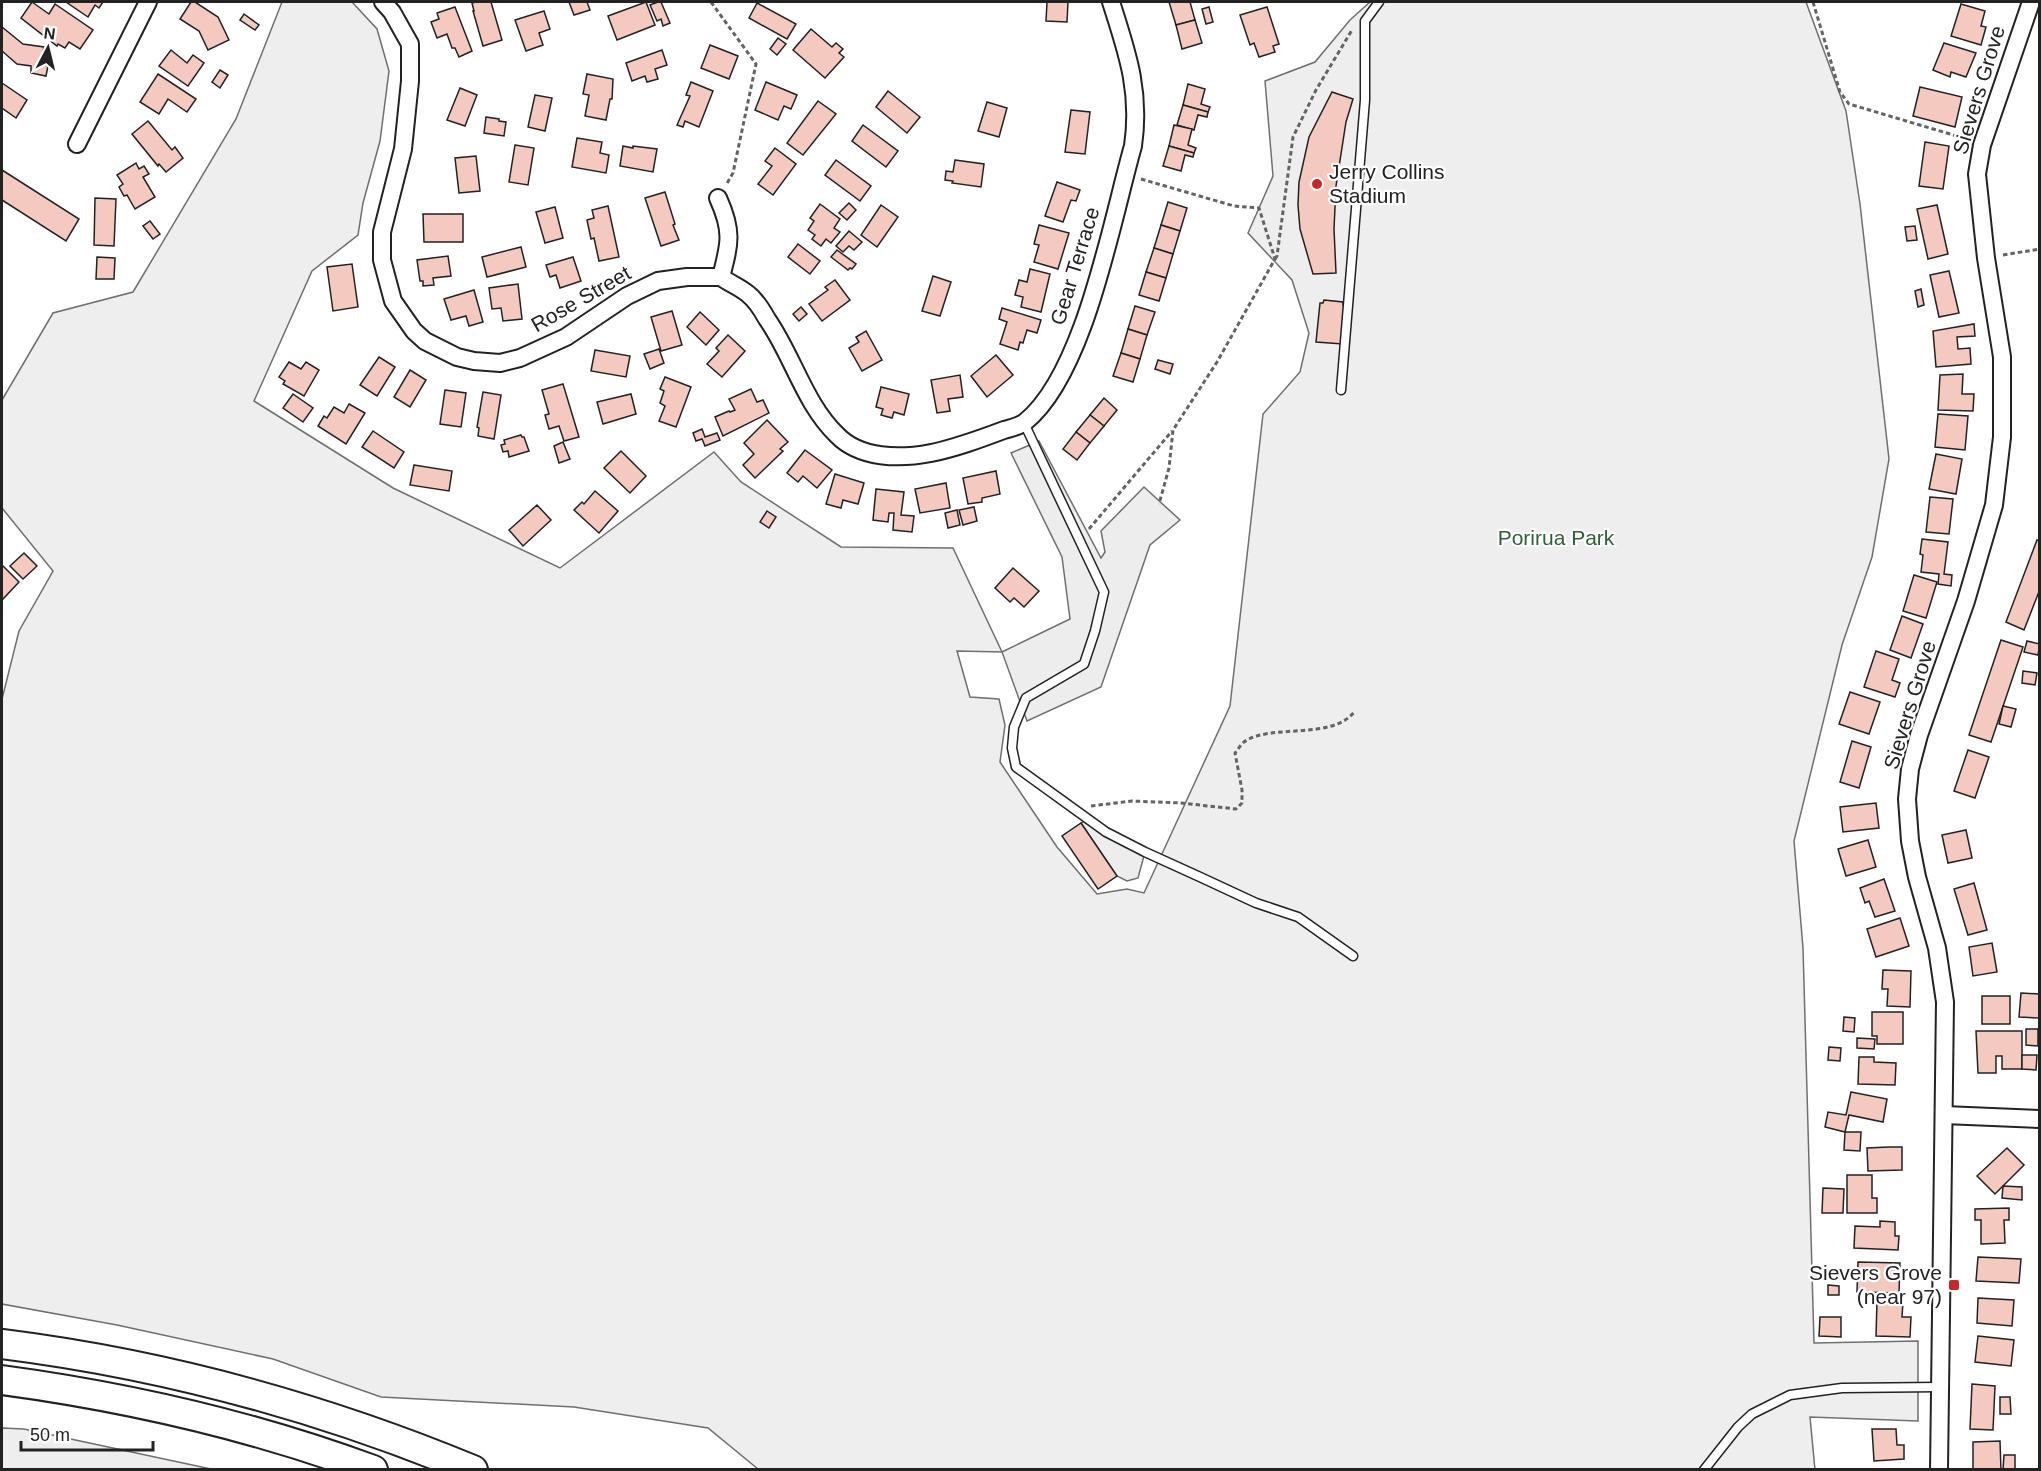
<svg xmlns="http://www.w3.org/2000/svg" width="2041" height="1471" viewBox="0 0 2041 1471" font-family="Helvetica,sans-serif">
	<rect width="100%" height="100%" fill="#fff"/>
	<!-- green -->
	<g fill="#eee" stroke="#6f6f6f" stroke-width="1.5">
		<path d="M282,2H352L377,29L389,71L380,141L363,203L358,235L312,271L254,401L393,488L560,568L714,452L741,482L841,547L953,548L1002,652L957,651L970,697L999,699L1005,725L1000,762L1057,847L1097,894L1127,889L1144,893L1230,706L1263,414L1300,372L1309,333L1292,280L1248,233L1273,176L1265,81L1315,62L1350,20L1370,2H1806L1846,111L1860,204L1889,459L1872,557L1842,645L1794,841L1803,948L1814,1343L1918,1341V1421L1810,1417L1815,1470L758,1469L708,1428L574,1407L381,1397L273,1359L117,1325L2,1304V699L19,631L53,571L2,508V400L53,313L133,292L236,119Z"/>
		<path d="M2,1428L24,1429L211,1469H2Z"/>
	</g>
	<!-- parking -->
	<g fill="#ededed" stroke="#6f6f6f" stroke-width="1.5">
		<path d="M1039,441L1101,558L1105,552L1101,531L1144,487L1180,520L1150,545L1101,687L1027,721L1002,652L1070,619L1062,557L1011,453Z"/>
		<path d="M1088,819L1145,852L1138,878L1127,881L1117,876L1081,823Z"/>
	</g>
	<!-- building -->
	<g fill="#f3c9c0" stroke="#222" stroke-width="1.5">
		<path d="M32,2L49,14L55,4L93,30L80,49L69,42L65,48L58,44L57,46L21,18Z"/>
		<path d="M66,2H103L99,8L95,5L88,17Z"/>
		<path d="M191,2H195L218,17L229,40L208,50L199,31L180,19Z"/>
		<path d="M476,2H491L502,40L483,46L473,11H474L472,3Z"/>
		<path d="M569,2H587L590,10L574,15Z"/>
		<path d="M646,2L655,25L617,40L608,16Z"/>
		<path d="M658,2H661L670,23L663,26L661,19L657,21L650,5Z"/>
		<path d="M1047,2H1068L1067,22L1046,21Z"/>
		<path d="M1169,2H1190L1195,20L1176,25Z"/>
		<path d="M757,3L796,24L787,39L749,18Z"/>
		<path d="M1961,4L1985,11L1981,26L1986,27L1981,45L1951,36Z"/>
		<path d="M455,7L472,51L459,57L455,48H452L447,34L437,38L431,22L439,19L437,13Z"/>
		<path d="M1209,7L1213,22L1206,24L1202,9Z"/>
		<path d="M1267,7L1279,44L1273,46L1275,52L1259,57L1254,43L1250,45L1240,15Z"/>
		<path d="M544,11L550,29L539,33L543,45L526,51L515,20Z"/>
		<path d="M244,14L259,25L255,30L240,20Z"/>
		<path d="M1195,20L1202,43L1182,49L1176,25Z"/>
		<path d="M2,27L23,44L44,47L41,64L48,66L46,76L31,73V66L17,64L2,51Z"/>
		<path d="M811,29L832,47L836,43L843,49L839,53L844,57L825,78L793,50Z"/>
		<path d="M778,38L786,44L777,55L770,49Z"/>
		<path d="M1944,43L1976,53L1966,77L1951,72L1950,77L1933,70Z"/>
		<path d="M710,45L738,56L729,79L701,68Z"/>
		<path d="M171,50L187,63L193,55L204,63L188,86L159,66Z"/>
		<path d="M662,50L667,65L655,69L658,79L647,82L645,76L632,81L626,63Z"/>
		<path d="M220,70L228,75L220,88L212,82Z"/>
		<path d="M158,74L196,99L187,112L168,99L159,114L140,102Z"/>
		<path d="M587,74L613,79L612,99H610L606,120L585,116L589,95L583,94Z"/>
		<path d="M691,82L713,91L699,127L685,121L683,127L677,125L690,96L686,95Z"/>
		<path d="M766,82L797,95L791,109L784,106L778,120L755,110Z"/>
		<path d="M2,83L27,100L16,118L2,108Z"/>
		<path d="M1188,84L1205,89L1201,104L1210,107L1208,112L1183,105Z"/>
		<path d="M1920,87L1962,97L1955,127L1913,116Z"/>
		<path d="M460,88L477,95L465,126L447,120Z"/>
		<path d="M888,91L920,117L907,133L876,107Z"/>
		<path d="M1332,92L1353,99L1346,122L1336,186L1334,229L1336,273L1313,274L1300,229L1298,205L1299,182L1309,137Z"/>
		<path d="M535,95L552,98L545,131L528,127Z"/>
		<path d="M818,101L836,114L803,155L787,143Z"/>
		<path d="M987,102L1007,108L999,137L978,131Z"/>
		<path d="M1183,105L1208,112L1207,117L1198,115L1194,130L1177,125Z"/>
		<path d="M1071,110L1090,112L1085,154L1065,152Z"/>
		<path d="M486,117L499,119V121L506,122L504,136L484,133Z"/>
		<path d="M148,121L172,150L175,147L183,158L166,172L159,164L158,166L132,134Z"/>
		<path d="M863,125L898,151L886,167L852,141Z"/>
		<path d="M1174,125L1192,129L1188,145L1196,148L1194,153L1169,146Z"/>
		<path d="M577,138L602,142L600,153L609,155L606,173L572,167Z"/>
		<path d="M1925,142L1949,146L1943,189L1919,186Z"/>
		<path d="M515,145L534,148L528,185L509,182Z"/>
		<path d="M623,146L633,148V146L657,149L653,172L620,166Z"/>
		<path d="M1169,146L1194,153L1193,157L1185,155L1181,171L1163,166Z"/>
		<path d="M775,148L796,164L773,195L758,184L772,166L765,161Z"/>
		<path d="M476,156L480,191L459,193L455,158Z"/>
		<path d="M836,160L871,186L860,201L825,175Z"/>
		<path d="M955,160L984,164L981,187L952,183L953,181L945,180L946,171L953,172Z"/>
		<path d="M136,163L139,169L144,166L149,174L143,177L155,197L135,209L127,195L124,196L119,187L123,184L117,175Z"/>
		<path d="M2,170L79,219L66,241L2,200Z"/>
		<path d="M1057,182L1080,190L1076,201L1071,200L1063,222L1045,216Z"/>
		<path d="M665,192L675,224L673,225L679,240L661,246L645,198Z"/>
		<path d="M95,198L116,199L114,246L94,245Z"/>
		<path d="M1168,202L1187,208L1180,231L1161,225Z"/>
		<path d="M849,203L856,210L847,220L839,213Z"/>
		<path d="M820,204L840,219L834,228L840,232L831,243L826,239L821,246L812,239L815,235L808,230L814,221L810,218Z"/>
		<path d="M881,205L898,217L877,247L861,235Z"/>
		<path d="M1937,205L1948,254L1928,259L1917,209Z"/>
		<path d="M608,206L619,257L599,261L594,238L591,239L587,220L594,218L592,210Z"/>
		<path d="M555,207L563,238L545,243L536,212Z"/>
		<path d="M423,214H463V242H424Z"/>
		<path d="M150,221L160,234L153,239L143,226Z"/>
		<path d="M1039,225L1069,233L1058,269L1034,262L1039,245L1034,244Z"/>
		<path d="M1161,225L1180,231L1173,254L1154,248Z"/>
		<path d="M1915,226L1917,240L1907,241L1905,227Z"/>
		<path d="M849,231L862,242L854,250L849,246L843,252L836,246Z"/>
		<path d="M798,244L820,261L810,274L788,257Z"/>
		<path d="M521,247L526,267L487,277L482,257Z"/>
		<path d="M1154,248L1173,254L1166,278L1146,272Z"/>
		<path d="M837,250L856,264L852,269L850,268L848,270L831,257Z"/>
		<path d="M448,256L451,276L433,278L434,285L423,286V281H420L417,260Z"/>
		<path d="M97,257L115,258L114,279H96Z"/>
		<path d="M573,257L581,281L560,288L556,275L550,277L546,265Z"/>
		<path d="M352,264L358,307L333,311L327,267Z"/>
		<path d="M1030,269L1050,274L1041,312L1021,307L1023,297L1015,295L1019,280L1027,282Z"/>
		<path d="M1949,271L1959,313L1939,317L1930,275Z"/>
		<path d="M1146,272L1166,278L1159,301L1139,295Z"/>
		<path d="M933,276L951,282L940,316L922,311Z"/>
		<path d="M835,280L850,300L822,321L809,304L828,290L825,287Z"/>
		<path d="M518,284L522,319L503,321L501,308L492,309L489,288Z"/>
		<path d="M1921,289L1924,305L1918,307L1915,291Z"/>
		<path d="M474,290L483,322L469,326L466,316L451,320L444,299Z"/>
		<path d="M1324,300L1343,302V305L1347,306L1343,344L1316,342L1320,303H1323Z"/>
		<path d="M1135,306L1155,312L1147,335L1128,329Z"/>
		<path d="M801,307L807,314L799,321L793,314Z"/>
		<path d="M1002,308L1041,320L1037,333L1027,330L1023,343L1020,342L1018,350L1000,344L1007,322L999,319Z"/>
		<path d="M672,311L682,345L661,351L651,317Z"/>
		<path d="M700,312L719,330L706,345L687,327Z"/>
		<path d="M1974,324L1975,336L1957,337L1958,349L1970,348L1971,364L1936,367L1933,331Z"/>
		<path d="M1128,329L1147,335L1140,359L1121,353Z"/>
		<path d="M866,331L882,360L862,371L849,348L859,342L856,337Z"/>
		<path d="M728,335L745,351L722,377L707,364L719,351L716,348Z"/>
		<path d="M659,349L664,363L650,369L644,354Z"/>
		<path d="M595,350L630,356L626,377L591,371Z"/>
		<path d="M1121,353L1140,359L1133,382L1113,376Z"/>
		<path d="M996,355L1013,375L987,397L971,376Z"/>
		<path d="M379,357L395,367L377,396L360,385Z"/>
		<path d="M1158,360L1173,364L1170,374L1155,369Z"/>
		<path d="M289,362L301,369L306,362L319,370L304,396L283,384L285,381L279,377Z"/>
		<path d="M410,370L426,380L410,407L394,397Z"/>
		<path d="M1963,374L1962,394H1974L1973,411L1938,410L1940,375Z"/>
		<path d="M960,375L963,397L948,399L950,411L937,413L931,380Z"/>
		<path d="M665,377L691,387L676,427L659,421L665,406L660,403L664,391L660,389Z"/>
		<path d="M563,384L579,437L564,441L559,426L549,429L545,415L549,414L542,390Z"/>
		<path d="M881,387L909,394L904,415L894,412L892,418L881,415L883,409L876,407Z"/>
		<path d="M751,389L757,402L763,400L769,413L723,436L715,417L729,411L730,412L735,410L729,399Z"/>
		<path d="M445,390L466,393L461,427L440,424Z"/>
		<path d="M483,392L501,395L494,439L478,436L479,428L477,427Z"/>
		<path d="M293,394L313,408L303,422L283,408Z"/>
		<path d="M631,394L636,414L603,424L597,402Z"/>
		<path d="M1104,398L1117,410L1104,426L1090,415Z"/>
		<path d="M349,404L365,413L346,444L318,426L324,416L327,418L334,407L344,413Z"/>
		<path d="M1938,414L1968,416L1965,450L1935,447Z"/>
		<path d="M1090,415L1104,426L1090,443L1076,432Z"/>
		<path d="M767,420L788,442L780,449L783,451L755,478L743,465L754,454L744,443Z"/>
		<path d="M702,429L705,437L717,433L720,440L705,446L702,439L696,441L693,433Z"/>
		<path d="M373,431L404,452L394,468L362,447Z"/>
		<path d="M1076,432L1090,443L1077,460L1063,449Z"/>
		<path d="M521,435L522,437H524L529,451L509,457L508,451L503,452L501,445L505,444L504,440Z"/>
		<path d="M563,442L570,459L559,463L554,446Z"/>
		<path d="M805,450L832,470L817,488L803,476L798,482L787,473Z"/>
		<path d="M621,451L646,476L630,493L604,468Z"/>
		<path d="M1936,454L1962,459L1956,494L1929,489Z"/>
		<path d="M414,465L452,471L449,491L410,485Z"/>
		<path d="M996,471L1000,494L982,498V502L968,504L963,478Z"/>
		<path d="M835,474L864,483L858,504L843,500L841,508L826,504Z"/>
		<path d="M946,483L950,508L920,513L915,489Z"/>
		<path d="M876,489L904,492L901,515L914,516L912,532L893,530L894,513H889L888,522L873,520Z"/>
		<path d="M595,491L618,511L599,533L574,510L582,502L584,504Z"/>
		<path d="M1930,497L1953,499L1949,534L1926,532Z"/>
		<path d="M537,505L551,520L523,546L509,530Z"/>
		<path d="M974,507L977,521L963,525L959,510Z"/>
		<path d="M957,510L960,525L948,528L945,513Z"/>
		<path d="M767,511L776,517L769,528L760,522Z"/>
		<path d="M1922,539L1948,542L1944,574L1952,575L1951,586L1938,584L1939,574L1921,572L1923,555L1920,554Z"/>
		<path d="M2037,540L2040,541V589L2024,630L2006,622Z"/>
		<path d="M24,553L37,566L23,579L10,566Z"/>
		<path d="M2,565L19,582L2,600Z"/>
		<path d="M1013,568L1039,591L1024,607L1014,598L1010,602L995,588Z"/>
		<path d="M1914,575L1937,582L1926,618L1903,611Z"/>
		<path d="M1902,616L1923,624L1911,658L1890,650Z"/>
		<path d="M2001,640L2023,647L1991,742L1969,735Z"/>
		<path d="M2027,641L2040,644L2038,655L2024,652Z"/>
		<path d="M1876,651L1899,659L1892,680L1900,683L1895,697L1864,687Z"/>
		<path d="M2023,671L2037,673L2035,685L2022,683Z"/>
		<path d="M1850,692L1880,702L1869,734L1839,724Z"/>
		<path d="M2003,706L2016,709L2011,727L1999,724Z"/>
		<path d="M1852,741L1871,747L1859,788L1840,782Z"/>
		<path d="M1968,750L1989,757L1975,798L1954,791Z"/>
		<path d="M1876,803L1879,828L1843,832L1840,807Z"/>
		<path d="M1081,823L1117,876L1098,889L1062,836Z"/>
		<path d="M1966,830L1972,858L1948,863L1942,835Z"/>
		<path d="M1868,840L1876,867L1846,876L1838,849Z"/>
		<path d="M1884,879L1895,911L1875,917L1869,901L1865,903L1860,888Z"/>
		<path d="M1974,883L1987,930L1968,935L1954,889Z"/>
		<path d="M1900,918L1909,946L1876,957L1867,929Z"/>
		<path d="M1992,943L1997,972L1973,976L1969,947Z"/>
		<path d="M1883,970L1911,971L1910,1007L1887,1006L1888,989H1882Z"/>
		<path d="M2021,993L2040,994L2039,1018L2019,1017Z"/>
		<rect x="1982" y="996" width="28" height="28"/>
		<path d="M1872,1012H1903V1044H1877V1036H1872Z"/>
		<path d="M1844,1017L1855,1018L1854,1032L1843,1031Z"/>
		<path d="M2026,1029H2038V1046L2026,1045Z"/>
		<path d="M1976,1031H2022V1069H2002V1056H1996V1073H1978Z"/>
		<path d="M1857,1038L1875,1039L1874,1049L1857,1048Z"/>
		<path d="M1829,1047L1841,1048L1840,1061L1828,1060Z"/>
		<path d="M2022,1055H2037L2036,1070L2022,1069Z"/>
		<path d="M1859,1057H1874V1062L1896,1063L1895,1085L1858,1084Z"/>
		<path d="M1851,1092L1887,1099L1883,1122L1849,1115L1845,1132L1825,1127L1828,1112L1846,1115Z"/>
		<path d="M1845,1132H1861L1860,1151L1844,1150Z"/>
		<path d="M1889,1147H1902V1170L1868,1171L1867,1148Z"/>
		<path d="M2007,1148L2024,1165L1995,1194L1977,1176Z"/>
		<path d="M1847,1175H1872V1198H1877V1213H1847Z"/>
		<path d="M2003,1186L2022,1187V1200L2002,1198Z"/>
		<path d="M1823,1188L1844,1189L1843,1213H1822Z"/>
		<path d="M2009,1208V1220H2004L2005,1243L1981,1244V1220H1975V1209Z"/>
		<path d="M1880,1221L1895,1222V1236H1899L1898,1250L1854,1248L1855,1226L1880,1227Z"/>
		<path d="M1978,1257L2021,1259L2019,1283L1976,1281Z"/>
		<path d="M1858,1262L1900,1263L1899,1293L1857,1292Z"/>
		<path d="M1828,1285L1839,1286V1295H1828Z"/>
		<path d="M1978,1298L2014,1300L2012,1326L1977,1323Z"/>
		<path d="M1877,1301L1903,1302L1902,1317H1911L1910,1337L1876,1336Z"/>
		<path d="M1820,1317H1841V1337L1819,1336Z"/>
		<path d="M1978,1336L2014,1340L2011,1366L1975,1362Z"/>
		<path d="M1972,1384L1995,1386L1993,1430L1970,1429Z"/>
		<path d="M2000,1397H2010L2011,1414H2000Z"/>
		<path d="M1872,1429H1896L1897,1445H1904V1459L1874,1461Z"/>
		<path d="M2000,1441L2001,1470H1973V1442Z"/>
		<path d="M2004,1455H2015V1470H2003Z"/>
	</g>
	<g fill="none" stroke-linecap="round" stroke-linejoin="round">
		<!-- service casing -->
		<g stroke="#222" stroke-width="11">
			<g id="service">
				<path d="M1341,390L1365,100V21L1379,2"/>
				<path d="M1024,423L1104,592L1095,631L1084,664L1026,698L1014,727L1012,748L1016,767L1106,832L1145,852L1200,877L1256,903L1298,917L1353,956"/>
				<path d="M1704,1470L1738,1427L1752,1414L1790,1395L1842,1388L1939,1387"/>
			</g>
		</g>
		<!-- minor casing -->
		<g stroke="#222" stroke-width="20">
			<g id="minor">
				<path d="M383,2L392,12L410,44V81L403,149L382,232V260L393,301L414,331L425,341L457,357L474,361L500,363L520,358L566,337L627,296L658,281L687,277H721C730,243 733,231 718,198"/>
				<path d="M77,144L148,2"/>
				<path d="M721,277C729,283 740,287 748,294C756,300 762,310 767,319C793,356 804,403 837,435C860,459 900,459 931,453C956,448 980,439 1004,430C1011,428 1020,426 1025,422C1085,374 1112,219 1133,146C1141,91 1127,52 1111,2"/>
				<path d="M1944,1115L2040,1119"/>
				<path d="M1939,1470L1945,1002L1937,948L1917,877L1910,841L1907,799L1910,769L1919,735L1966,601L1994,505L2002,437V357L1986,258L1977,174L1982,145L2031,2"/>
			</g>
		</g>
		<!-- motorway casing -->
		<g stroke="#222" stroke-width="32">
			<g id="motorway">
				<path d="M2,1344C162,1364 323,1408 473,1470"/>
				<path d="M2,1380C128,1397 254,1426 373,1470"/>
			</g>
		</g>
		<!-- path -->
		<g stroke="#646464" stroke-width="3" stroke-dasharray="4.5 3" stroke-linecap="butt">
			<path d="M711,2L756,64L733,173L726,185"/>
			<path d="M1813,2L1840,92L1849,104L1967,139"/>
			<path d="M1141,179L1234,206L1259,208L1275,259L1217,362L1173,430L1169,468L1159,504"/>
			<path d="M2003,255L2040,249"/>
			<path d="M1275,259L1277,256L1293,137L1316,90L1352,30"/>
			<path d="M1089,529L1172,431"/>
			<path d="M1091,806L1132,801L1181,803L1236,809L1242,803V790L1235,753C1238,750 1240,745 1244,742C1270,723 1333,741 1355,711"/>
		</g>
		<!-- service -->
		<use href="#service" stroke="#fff" stroke-width="8"/>
		<!-- minor -->
		<use href="#minor" stroke="#fff" stroke-width="16"/>
		<!-- motorway -->
		<use href="#motorway" stroke="#fff" stroke-width="28"/>
	</g>
	<!-- markers -->
	<g fill="#c62828" stroke="#fff" stroke-width="2">
		<circle cx="1317" cy="184" r="6"/>
		<rect x="1948" y="1279" width="12" height="12" rx="3"/>
	</g>
	<g text-anchor="middle" stroke-width="4.5" stroke-linejoin="round" paint-order="stroke">
		<!-- street labels -->
		<g font-size="21" fill="#222" stroke="#fff">
			<text transform="translate(1979 90) rotate(-73)" y="7">Sievers Grove</text>
			<text transform="translate(1075 266) rotate(-73)" y="7">Gear Terrace</text>
			<text transform="translate(581 299) rotate(-30)" y="7">Rose Street</text>
			<text transform="translate(1910 705) rotate(-73)" y="7">Sievers Grove</text>
		</g>
		<!-- poi labels -->
		<g font-size="21" fill="#222" stroke="#fff" text-anchor="start">
			<text x="1329" y="179">Jerry Collins<tspan x="1329" dy="24">Stadium</tspan></text>
			<text x="1942" y="1280" text-anchor="end">Sievers Grove<tspan x="1942" dy="24">(near 97)</tspan></text>
		</g>
		<!-- park labels -->
		<g font-size="21" fill="#2f5e38" stroke="#fff">
			<text x="1556" y="545">Porirua Park</text>
		</g>
	</g>
	<!-- border -->
	<rect width="2041" height="1471" fill="none" stroke="#222222" stroke-width="6"/>
	<!-- north arrow -->
	<g transform="translate(48 48) rotate(7)" stroke="#ffffff" stroke-width="4.5" paint-order="stroke">
	<path d="M0-4.5L10 22L0 15L-10 22Z" fill="#222222"/>
	<text y="-9" font-size="16" font-weight="bold" text-anchor="middle" fill="#222222">N</text>
	</g>
	<!-- scale -->
	<path d="M21 1441v9h132v-9" fill="none" stroke="#222222" stroke-width="3"/>
	<text x="30" y="1441" font-size="18" fill="#222222" stroke="#ffffff" stroke-width="4.5" paint-order="stroke">50 m</text>
</svg>
